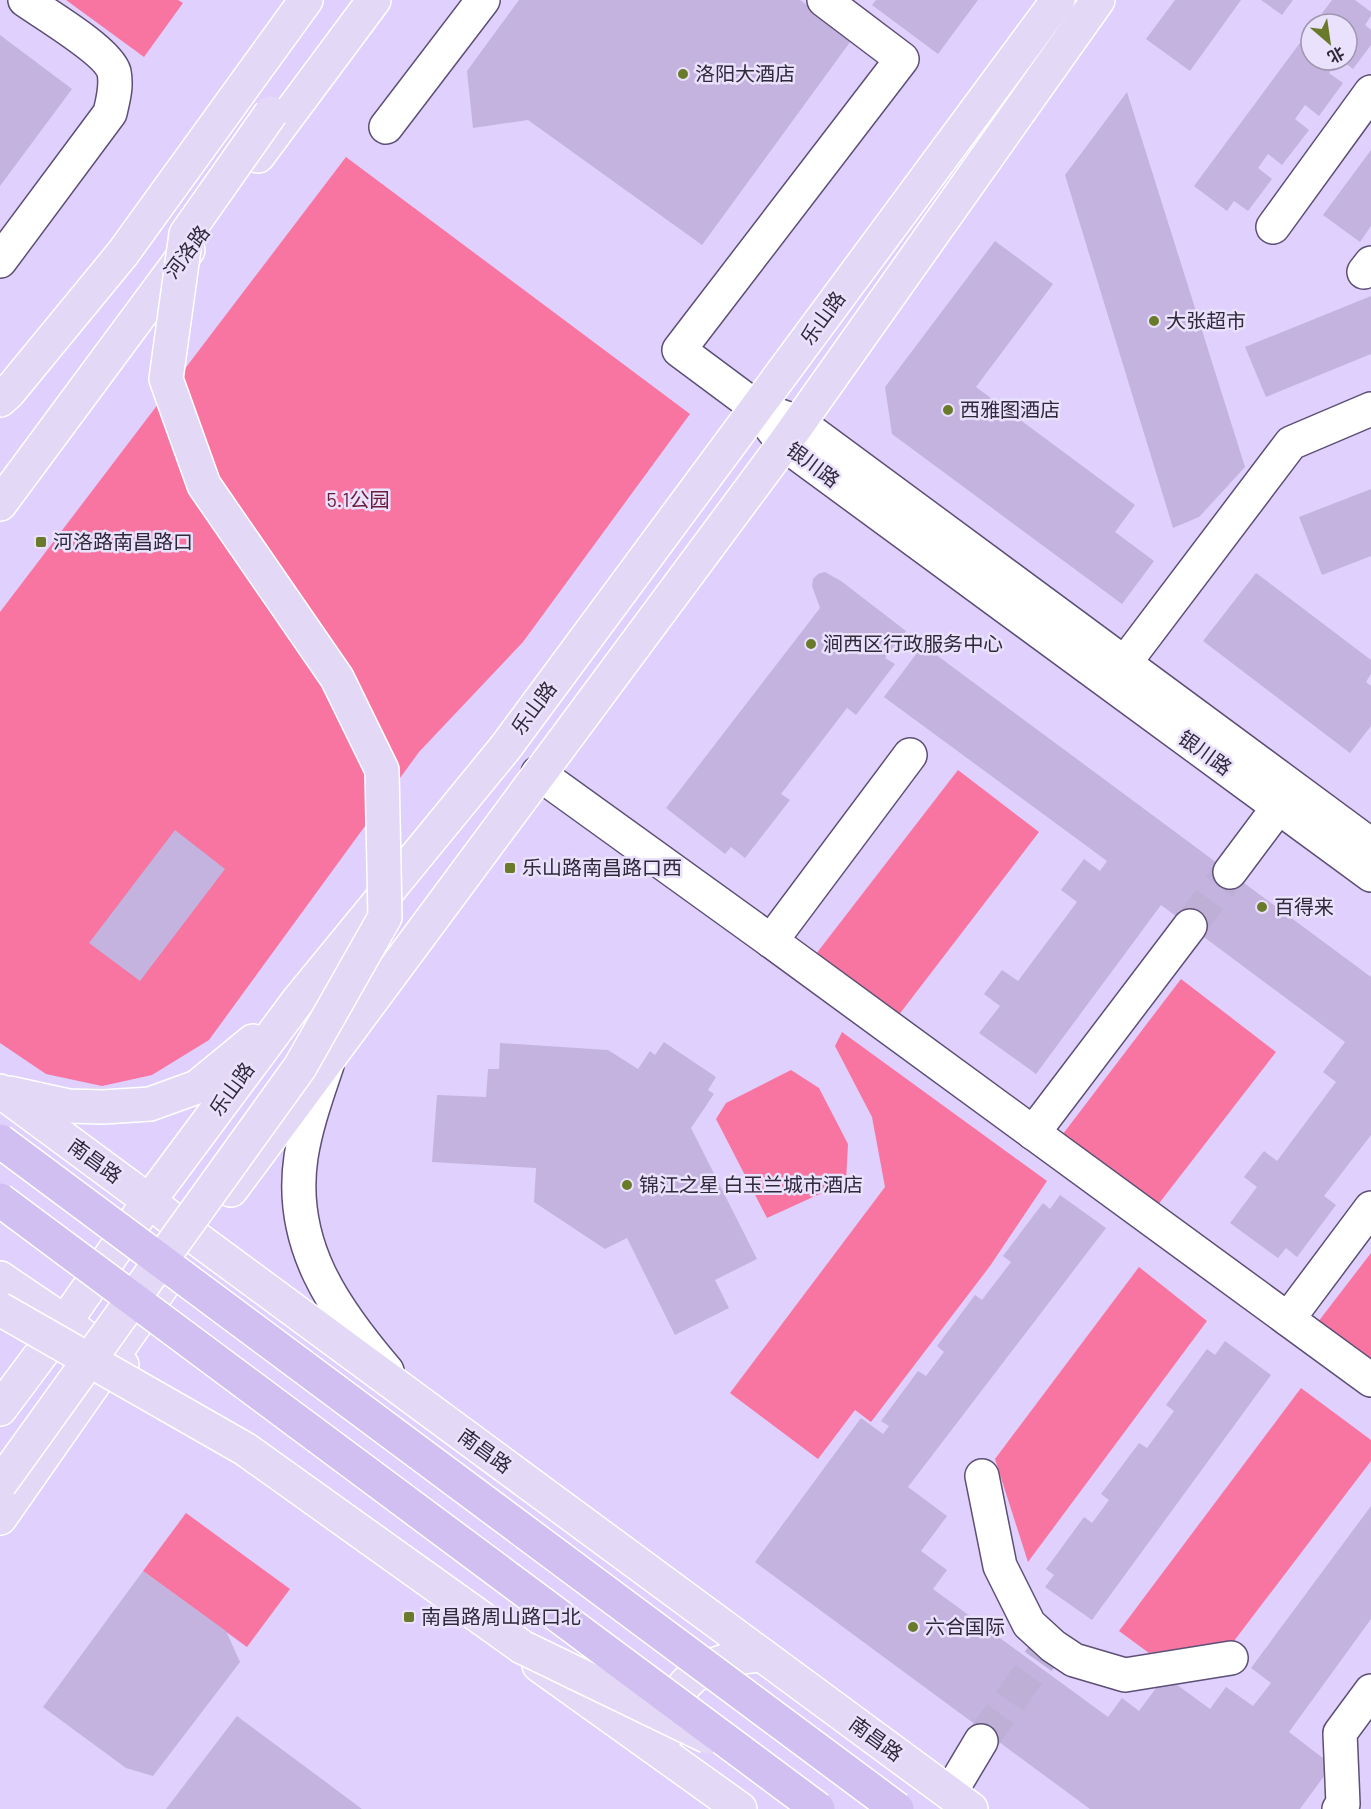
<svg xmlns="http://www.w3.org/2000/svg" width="1371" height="1809" viewBox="0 0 1371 1809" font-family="Barlow,'Noto Sans SC',sans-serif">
	<rect width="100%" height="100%" fill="#e0d0fd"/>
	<!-- green -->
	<g fill="#f775a0">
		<path d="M66,0H178L183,3L144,57Z"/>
		<path d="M346,157L690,414L523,642L419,752L209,1040L152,1075L102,1086L46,1074L0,1043V612Z"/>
		<path d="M958,770L1039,832L898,1016L816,954Z"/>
		<path d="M1181,979L1276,1052L1157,1206L1063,1134Z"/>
		<path d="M842,1032L1047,1181L990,1266L871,1422L855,1410L818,1459L730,1393L885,1187L872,1117L835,1046Z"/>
		<path d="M791,1070L819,1088L848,1144L846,1182L767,1218L716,1119L726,1103Z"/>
		<path d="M1371,1253V1363L1318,1322Z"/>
		<path d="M1139,1267L1207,1321L1028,1562L995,1459Z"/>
		<path d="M1301,1388L1371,1440V1461L1234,1641L1149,1653L1119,1631Z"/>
		<path d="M186,1513L290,1589L247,1647L143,1571Z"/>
	</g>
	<!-- building -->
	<g fill="#c3b3de">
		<path d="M519,0H800L853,38L702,245L528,120L473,128L467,71Z"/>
		<path d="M876,0H978L938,54L872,5Z"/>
		<path d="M1175,0H1241L1190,71L1146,39Z"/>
		<path d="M1261,0H1293L1282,15Z"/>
		<path d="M1332,0H1355L1371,12V16L1365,25L1371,30V45L1353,69L1341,60H1347V24H1314Z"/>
		<path d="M1311,28V60H1339L1329,73L1343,83L1319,116L1305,105L1295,119L1309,130L1282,165L1268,154L1258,168L1272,179L1248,211L1234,201L1227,211L1194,186Z"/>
		<path d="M0,35L72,89L0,186Z"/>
		<path d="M1127,92L1245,467L1199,517L1173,528L1065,175Z"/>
		<path d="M1371,150V226L1360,242L1323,215Z"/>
		<path d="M995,241L1053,284L976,387L1135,505L1115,532L1154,561L1122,604L892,434L885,387Z"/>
		<path d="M1371,296V354L1266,397L1245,347Z"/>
		<path d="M1371,489V556L1322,575L1299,517Z"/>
		<path d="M825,572L841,581L906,631L885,658L895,664L856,715L847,708L781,794L790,800L745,858L731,847L725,854L666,808L820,608L812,586L813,579L818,574Z"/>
		<path d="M1256,573L1371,660V674L1366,682L1371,686V726L1350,753L1203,641Z"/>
		<path d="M923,645L1371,977V1135L1324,1196L1336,1205L1297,1257L1286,1248L1278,1258L1230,1223L1257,1187L1244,1177L1264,1151L1277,1161L1336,1082L1323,1072L1345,1042L1161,905L1036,1074L979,1033L1000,1006L984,994L1002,970L1018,981L1077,902L1061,890L1084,859L1100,871L1107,861L884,697Z"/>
		<path d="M175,830L225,869L140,981L89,943Z"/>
		<path d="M664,1042L716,1077L708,1090L714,1094L691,1128L757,1259L715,1280L729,1308L675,1335L627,1238L605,1249L534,1202L536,1168L432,1162L437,1095L486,1097L488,1069H499L500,1043L608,1050L638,1069L650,1051L655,1055Z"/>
		<path d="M1060,1195L1106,1228L908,1487L947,1516L921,1551L947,1570L933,1589L1108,1717L1122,1698L1139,1711L1165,1676L1210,1709L1226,1687L1253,1706L1271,1683L1251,1668L1371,1506V1619L1289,1732L1332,1765L1300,1809H1090L755,1562L861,1418L883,1434L889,1426L881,1421L918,1371L926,1376L944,1352L937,1346L975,1295L982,1300L1011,1262L1003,1256L1043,1203L1050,1209Z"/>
		<path d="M1225,1341L1271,1375L1092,1620L1045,1587L1054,1575L1046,1569L1084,1517L1092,1523L1109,1500L1101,1494L1139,1443L1147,1448L1174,1411L1166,1405L1207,1349L1215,1355Z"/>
		<path d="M143,1571L226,1631L240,1662L153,1776L126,1768L43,1707Z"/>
		<path d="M237,1716L362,1809H166Z"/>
	</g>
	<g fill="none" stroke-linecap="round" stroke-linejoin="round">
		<!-- minor-tunnel -->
		<g stroke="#bdafd6" stroke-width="33" stroke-dasharray="33 16" stroke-linecap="butt">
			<path d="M1190,926L1230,872"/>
			<path d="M981,1741L1042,1656"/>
		</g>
		<!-- minor casing -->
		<g stroke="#5d4f75" stroke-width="36">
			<g id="minor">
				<path d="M824,0L902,59L679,350L757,408L798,422L1371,845"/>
				<path d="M386,127L483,0"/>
				<path d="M1273,227L1371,92"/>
				<path d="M0,261L110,113C113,100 117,86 114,72C108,51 45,14 25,0"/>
				<path d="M1364,272L1371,263"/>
				<path d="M766,421L784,444L1371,875"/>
				<path d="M1111,681L1291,443L1371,409"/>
				<path d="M538,773L771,941L1371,1380"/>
				<path d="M1230,872L1292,789"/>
				<path d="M771,941L910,755"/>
				<path d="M327,1065C317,1095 306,1125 301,1157C288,1244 334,1309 387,1371"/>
				<path d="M1033,1133L1190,926"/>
				<path d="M1288,1319L1371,1208"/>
				<path d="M982,1476L1000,1566L1029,1624L1053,1646L1074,1660L1125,1675L1231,1658"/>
				<path d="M950,1793L981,1741"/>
				<path d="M1339,1809L1343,1804L1340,1733L1371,1691"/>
			</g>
		</g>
		<!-- major casing -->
		<g stroke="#fff" stroke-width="36">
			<g id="major">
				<path d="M258,156L374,0"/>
				<path d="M0,400L8,393L123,253L306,0"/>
				<path d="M0,504L188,250"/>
				<path d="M0,1091L149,1201L196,1238L971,1809"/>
				<path d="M10,1093L69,1106L103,1107L150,1104L197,1087L253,1041"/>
				<path d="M231,1190L784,444L1098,0"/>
				<path d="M0,1278L65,1322L122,1365"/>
				<path d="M0,1409L65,1322L149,1201L297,1002L505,748L1058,0"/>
				<path d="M0,1518L162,1286"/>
				<path d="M539,1665L740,1809"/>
				<path d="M672,1730C668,1675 716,1658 762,1655"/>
			</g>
		</g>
		<!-- minor -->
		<use href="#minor" stroke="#fff" stroke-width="33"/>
		<!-- major -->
		<use href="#major" stroke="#e3d9f6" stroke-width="33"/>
		<!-- major-bridge casing -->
		<g stroke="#fff" stroke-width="36" stroke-linecap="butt">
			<g id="major-bridge">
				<path d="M0,1309L245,1449L522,1647L708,1737"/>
				<path d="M0,1484L300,1067L385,917L382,770L337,678L204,485L166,379L186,234L271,113"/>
			</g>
		</g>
		<!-- highway-bridge casing -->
		<g stroke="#fff" stroke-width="36" stroke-linecap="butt">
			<g id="highway-bridge">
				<path d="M0,1141L897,1809"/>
				<path d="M0,1200L818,1809"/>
			</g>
		</g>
		<!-- major-bridge -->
		<use href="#major-bridge" stroke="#e3d9f6" stroke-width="33"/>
		<!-- highway-bridge -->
		<use href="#highway-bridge" stroke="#d0bff0" stroke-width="33"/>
	</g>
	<!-- markers -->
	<g fill="#697b2b" stroke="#eae1fc" stroke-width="2">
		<circle cx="683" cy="74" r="6"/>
		<circle cx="1154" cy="321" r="6"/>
		<circle cx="948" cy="410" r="6"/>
		<rect x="35" y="536" width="12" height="12" rx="3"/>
		<circle cx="811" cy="644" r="6"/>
		<rect x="504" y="862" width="12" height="12" rx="3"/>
		<circle cx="1262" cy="907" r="6"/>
		<circle cx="627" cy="1185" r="6"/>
		<rect x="403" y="1611" width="12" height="12" rx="3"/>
		<circle cx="913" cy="1627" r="6"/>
	</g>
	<g text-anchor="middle" stroke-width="5" stroke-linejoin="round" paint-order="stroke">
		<!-- poi labels -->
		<g font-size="20" fill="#2f293a" stroke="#eae1fc" text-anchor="start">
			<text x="695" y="81">洛阳大酒店</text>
			<text x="1166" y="328">大张超市</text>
			<text x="960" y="417">西雅图酒店</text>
			<text x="53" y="549">河洛路南昌路口</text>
			<text x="823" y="651">涧西区行政服务中心</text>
			<text x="522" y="875">乐山路南昌路口西</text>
			<text x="1274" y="914">百得来</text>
			<text x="639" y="1192">锦江之星 白玉兰城市酒店</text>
			<text x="421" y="1624">南昌路周山路口北</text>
			<text x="925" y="1634">六合国际</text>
		</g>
		<!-- street labels -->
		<g font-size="20" fill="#2f293a" stroke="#eae1fc">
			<text transform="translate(187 252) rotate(-53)" y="7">河洛路</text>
			<text transform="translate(823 318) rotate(-54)" y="7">乐山路</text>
			<text transform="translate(813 465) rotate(37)" y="7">银川路</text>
			<text transform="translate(534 708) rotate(-53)" y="7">乐山路</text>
			<text transform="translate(1205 753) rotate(36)" y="7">银川路</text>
			<text transform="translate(232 1089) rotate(-54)" y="7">乐山路</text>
			<text transform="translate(95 1161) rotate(36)" y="7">南昌路</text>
			<text transform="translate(485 1451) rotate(36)" y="7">南昌路</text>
			<text transform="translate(876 1739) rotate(36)" y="7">南昌路</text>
		</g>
		<!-- park labels -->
		<g font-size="20" fill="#6a1939" stroke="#eae1fc">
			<text x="358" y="507">5.1公园</text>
		</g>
	</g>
	<!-- north arrow -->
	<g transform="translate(1329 42) rotate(151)"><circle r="28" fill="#eae1fc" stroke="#9f97ae" stroke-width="1.5"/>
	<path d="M0-4.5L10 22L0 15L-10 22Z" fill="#697b2b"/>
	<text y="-9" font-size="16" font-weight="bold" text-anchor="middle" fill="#2f293a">北</text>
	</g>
</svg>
